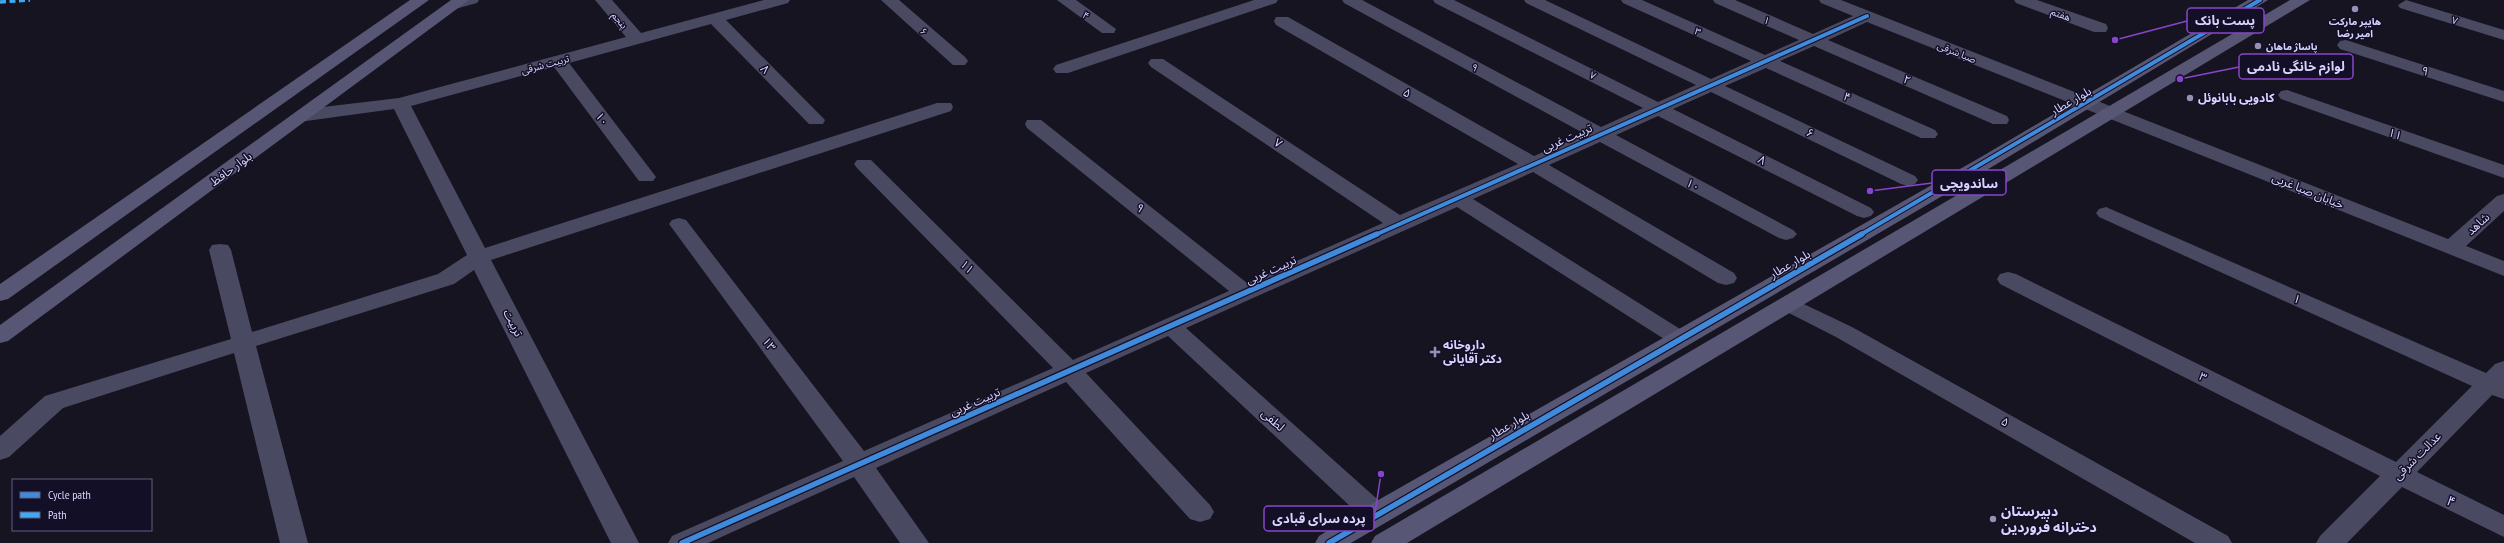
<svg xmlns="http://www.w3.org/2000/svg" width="2504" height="543" viewBox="0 0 2504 543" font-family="'PT Sans Narrow','Noto Sans Arabic',sans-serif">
	<rect width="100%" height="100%" fill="#161421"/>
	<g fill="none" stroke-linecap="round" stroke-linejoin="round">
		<!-- street -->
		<g fill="#4a4962" fill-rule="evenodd">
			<path d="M452,0H479L477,3L455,9L447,4Z"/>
			<path d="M595,0H612L641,33L764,0H790L788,3L726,20L825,120L823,124H809L711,24L569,63L653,173L656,177L653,181H639L554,67L411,106L485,248L937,103H951L953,107L951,111L491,260L639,543H611L474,270L454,284L256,346L308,543H280L234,353L63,408L9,457L0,460V436L45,396L231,339L209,250L212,245L220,244L228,245L231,250L252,332L438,274L467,255L394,109L306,121L299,119L297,115L299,111L306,109L399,98L626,37Z"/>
			<path d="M881,0H899L965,57L968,61L965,65H953Z"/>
			<path d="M1057,0H1076L1116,29L1114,33H1102Z"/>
			<path d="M1254,0H1278L1276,3L1068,73H1056L1053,69L1056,65Z"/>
			<path d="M1342,0H1362L1601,127L1643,108L1435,3L1433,0H1454L1658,102L1696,85L1526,3L1524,0H1545L1711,79L1751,61L1623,3L1621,0H1642L1765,55L1799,40L1715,3L1713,0H1735L1813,34L1853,16L1821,3L1819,0H1841L2448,239L2497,196L2504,194V211L2466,246L2504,261V276L1867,22L1828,40L2007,116L2009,120L2007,124H1993L1814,46L1780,61L1935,130L1938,134L1935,138H1921L1766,68L1725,86L1915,176L1918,180L1915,184L1908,186L1901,184L1711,92L1673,109L1871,208L1874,212L1871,216L1864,218L1857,216L1658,116L1616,135L1793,230L1797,234L1793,238L1786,240L1779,238L1600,142L1549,165L1734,273L1737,278L1734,283L1726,285L1718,283L1533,172L1473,199L1688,334L1692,339L1688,344L1680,346L1672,344L1457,207L1186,328L1386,507L1390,514L1386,521L1376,524L1366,521L1168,336L1086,373L1210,505L1214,512L1210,519L1200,522L1190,519L1066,382L876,468L929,543H900L854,477L708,543H668L672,536L843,461L672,228L669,224L672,220L679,218L686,220L864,451L1053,368L857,168L854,164L857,160H871L1073,360L1229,291L1027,128L1025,124L1027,120H1041L1247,283L1383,223L1151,67L1148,63L1151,59H1163L1400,215L1518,164L1276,25L1274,21L1276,17H1288L1534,156L1585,134L1344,3Z"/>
			<path d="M2014,0H2037L2106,24L2108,28L2106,32H2094L2016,3Z"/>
			<path d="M2406,0L2504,30V40L2400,8L2398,5Z"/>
			<path d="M2346,40L2504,91V102L2340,49L2337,45L2340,41Z"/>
			<path d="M2287,90L2504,165V178L2281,99L2278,95L2281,91Z"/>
			<path d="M2106,207L2486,373L2495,364L2504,361V399L2492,395L2417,472L2504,515V537L2402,487L2347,543H2316L2320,536L2380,476L2000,284L1997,279L2000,274L2008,272L2016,274L2396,462L2472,386L2099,217L2096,213L2099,209Z"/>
			<path d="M1789,297L1852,327L2228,536L2232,543H2195L1836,337L1781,309L1778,304L1781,299Z"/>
		</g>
		<!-- secondary -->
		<g fill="#575674" fill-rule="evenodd">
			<path d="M410,0H429L8,299L0,301V284Z"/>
			<path d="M451,0H469L8,341L0,343V325Z"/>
			<path d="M2248,0H2268L1995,165L1351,543H1315L1319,536L1366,507L1981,157Z"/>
			<path d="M2290,0H2310L1407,543H1371L1375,536Z"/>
		</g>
		<!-- quiet -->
		<path stroke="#3fa9f5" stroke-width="3.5" stroke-dasharray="6 3.5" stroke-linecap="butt" d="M0,2L30,0"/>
		<!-- cycleway-far1 casing -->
		<g stroke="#130f26" stroke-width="6">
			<g id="cycleway-far1">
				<path d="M1375,235L1867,16"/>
				<path d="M1860,235L2260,0"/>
			</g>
		</g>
		<!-- cycleway casing -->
		<g stroke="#130f26" stroke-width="8">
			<g id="cycleway">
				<path d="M682,543L1377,234"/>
				<path d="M1329,543L1862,234"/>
			</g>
		</g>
		<!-- cycleway-far1 -->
		<use href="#cycleway-far1" stroke="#408adc" stroke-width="4"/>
		<!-- cycleway -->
		<use href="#cycleway" stroke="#408adc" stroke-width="5.5"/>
	</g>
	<!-- markers -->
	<g fill="#9591b1" stroke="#130f26" stroke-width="1.5">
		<circle cx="2355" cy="9" r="4"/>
		<circle cx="2258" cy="46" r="4"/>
		<circle cx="2190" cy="98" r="4"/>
		<path d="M1433 346h4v4h4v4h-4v4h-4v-4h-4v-4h4z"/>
		<circle cx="1993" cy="519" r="4"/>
	</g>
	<g text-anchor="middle" stroke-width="3" stroke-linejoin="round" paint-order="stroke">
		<!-- far-street labels -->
		<g font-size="10" fill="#d9d4ff" stroke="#130f26">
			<text transform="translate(2061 14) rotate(20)" y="4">هفتم</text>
			<text transform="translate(1086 15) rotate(34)" y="4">۴</text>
			<text transform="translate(620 20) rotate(49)" y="4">پنجم</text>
			<text transform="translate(1767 20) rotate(23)" y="4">۱</text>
			<text transform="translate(2455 20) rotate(17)" y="4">۷</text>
			<text transform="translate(924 31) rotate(41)" y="4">۶</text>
			<text transform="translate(1698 31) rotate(24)" y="4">۳</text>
			<text transform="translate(1957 52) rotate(22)" y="4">صبا شرقی</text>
			<text transform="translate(545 64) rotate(-15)" y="4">تربیت شرقی</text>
			<text transform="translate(1475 67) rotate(28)" y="4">۹</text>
			<text transform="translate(1593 75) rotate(26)" y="4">۷</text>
		</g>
		<!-- far-poi labels -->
		<g font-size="10" font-weight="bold" fill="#d9d4ff" stroke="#130f26">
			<text x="2355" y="25">هایپر مارکت<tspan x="2355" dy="12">امیر رضا</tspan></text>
			<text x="2266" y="50" text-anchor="start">پاساژ ماهان</text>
		</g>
		<!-- street labels -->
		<g font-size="12" fill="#d9d4ff" stroke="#130f26">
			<text transform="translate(765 69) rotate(45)" y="4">۸</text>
			<text transform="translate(2425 71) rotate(18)" y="4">۹</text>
			<text transform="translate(1907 80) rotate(23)" y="4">۲</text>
			<text transform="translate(1407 93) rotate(30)" y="4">۵</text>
			<text transform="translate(1847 97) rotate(24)" y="4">۴</text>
			<text transform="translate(2071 101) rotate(-30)" y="4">بلوار عطار</text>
			<text transform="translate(602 119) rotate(53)" y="4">۱۰</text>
			<text transform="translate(1810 133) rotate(26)" y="4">۶</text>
			<text transform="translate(2395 134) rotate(20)" y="4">۱۱</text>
			<text transform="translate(1567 138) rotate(-24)" y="4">تربیت غربی</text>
			<text transform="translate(1278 143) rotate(34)" y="4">۷</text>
			<text transform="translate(1762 160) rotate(27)" y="4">۸</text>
			<text transform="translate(231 169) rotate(-36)" y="4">بلوار حافظ</text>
			<text transform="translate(1693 185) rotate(28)" y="4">۱۰</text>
			<text transform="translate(2308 191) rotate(22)" y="4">خیابان صبا غربی</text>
			<text transform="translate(1140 208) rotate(39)" y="4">۹</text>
			<text transform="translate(2478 224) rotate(-42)" y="4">شاهد</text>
			<text transform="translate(1790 264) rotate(-30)" y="4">بلوار عطار</text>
			<text transform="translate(967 267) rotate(45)" y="4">۱۱</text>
			<text transform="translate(1271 270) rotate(-24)" y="4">تربیت غربی</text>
			<text transform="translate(2297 299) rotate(24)" y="4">۱</text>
			<text transform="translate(513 323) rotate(63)" y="4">تربیت</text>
			<text transform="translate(769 344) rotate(53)" y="4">۱۳</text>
			<text transform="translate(2203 377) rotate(27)" y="4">۳</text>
			<text transform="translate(975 402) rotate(-24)" y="4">تربیت غربی</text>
			<text transform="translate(1273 420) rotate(42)" y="4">لطفی</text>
			<text transform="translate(2005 422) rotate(29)" y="4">۵</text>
			<text transform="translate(1509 425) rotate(-30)" y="4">بلوار عطار</text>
			<text transform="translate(2417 456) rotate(-45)" y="4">عدالت شرقی</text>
		</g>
		<!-- poi labels -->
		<g font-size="12" font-weight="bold" fill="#d9d4ff" stroke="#130f26" text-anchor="start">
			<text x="2198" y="102">کادویی بابانوئل</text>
			<text x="1443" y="349">داروخانه<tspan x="1443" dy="14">دکتر آقایانی</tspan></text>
		</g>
		<!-- near-street labels -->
		<g font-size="14" fill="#d9d4ff" stroke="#130f26">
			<text transform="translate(2451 501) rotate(27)" y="5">۴</text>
		</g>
		<!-- near-poi labels -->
		<g font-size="14" font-weight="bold" fill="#d9d4ff" stroke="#130f26" text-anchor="start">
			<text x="2001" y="516">دبیرستان<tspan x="2001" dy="16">دخترانه فروردین</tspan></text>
		</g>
	</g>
	<!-- callouts -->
	<path fill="none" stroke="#8945c9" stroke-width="1.5" d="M2115 40L2187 21M2180 79L2239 67M1870 191L1932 183M1381 474L1374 519"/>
	<g fill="#8945c9" stroke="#130f26" stroke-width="1.5">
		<circle cx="2115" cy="40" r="4"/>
		<circle cx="2180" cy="79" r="4"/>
		<circle cx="1870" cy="191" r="4"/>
		<circle cx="1381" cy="474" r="4"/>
	</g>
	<g fill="#130f26" stroke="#8945c9" stroke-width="1.5">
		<rect x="2187" y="8" width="77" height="25" rx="4"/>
		<rect x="2239" y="54" width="114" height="25" rx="4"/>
		<rect x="1932" y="170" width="74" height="25" rx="4"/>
		<rect x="1264" y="506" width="110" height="25" rx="4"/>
	</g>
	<g font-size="13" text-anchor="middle" font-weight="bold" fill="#d9d4ff">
		<text x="2225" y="25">پست بانک</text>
		<text x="2296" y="71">لوازم خانگی نادمی</text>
		<text x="1969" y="188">ساندویچی</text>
		<text x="1319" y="523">پرده سرای قبادی</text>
	</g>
	<!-- legend -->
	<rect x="12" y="479" width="140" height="52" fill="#130f26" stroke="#625e7d"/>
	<rect x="20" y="492" width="20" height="6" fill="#408adc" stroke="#625e7d"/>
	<text x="48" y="499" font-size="12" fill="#d9d4ff">Cycle path</text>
	<rect x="20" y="512" width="20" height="6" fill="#3fa9f5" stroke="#625e7d"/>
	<text x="48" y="519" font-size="12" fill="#d9d4ff">Path</text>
</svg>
